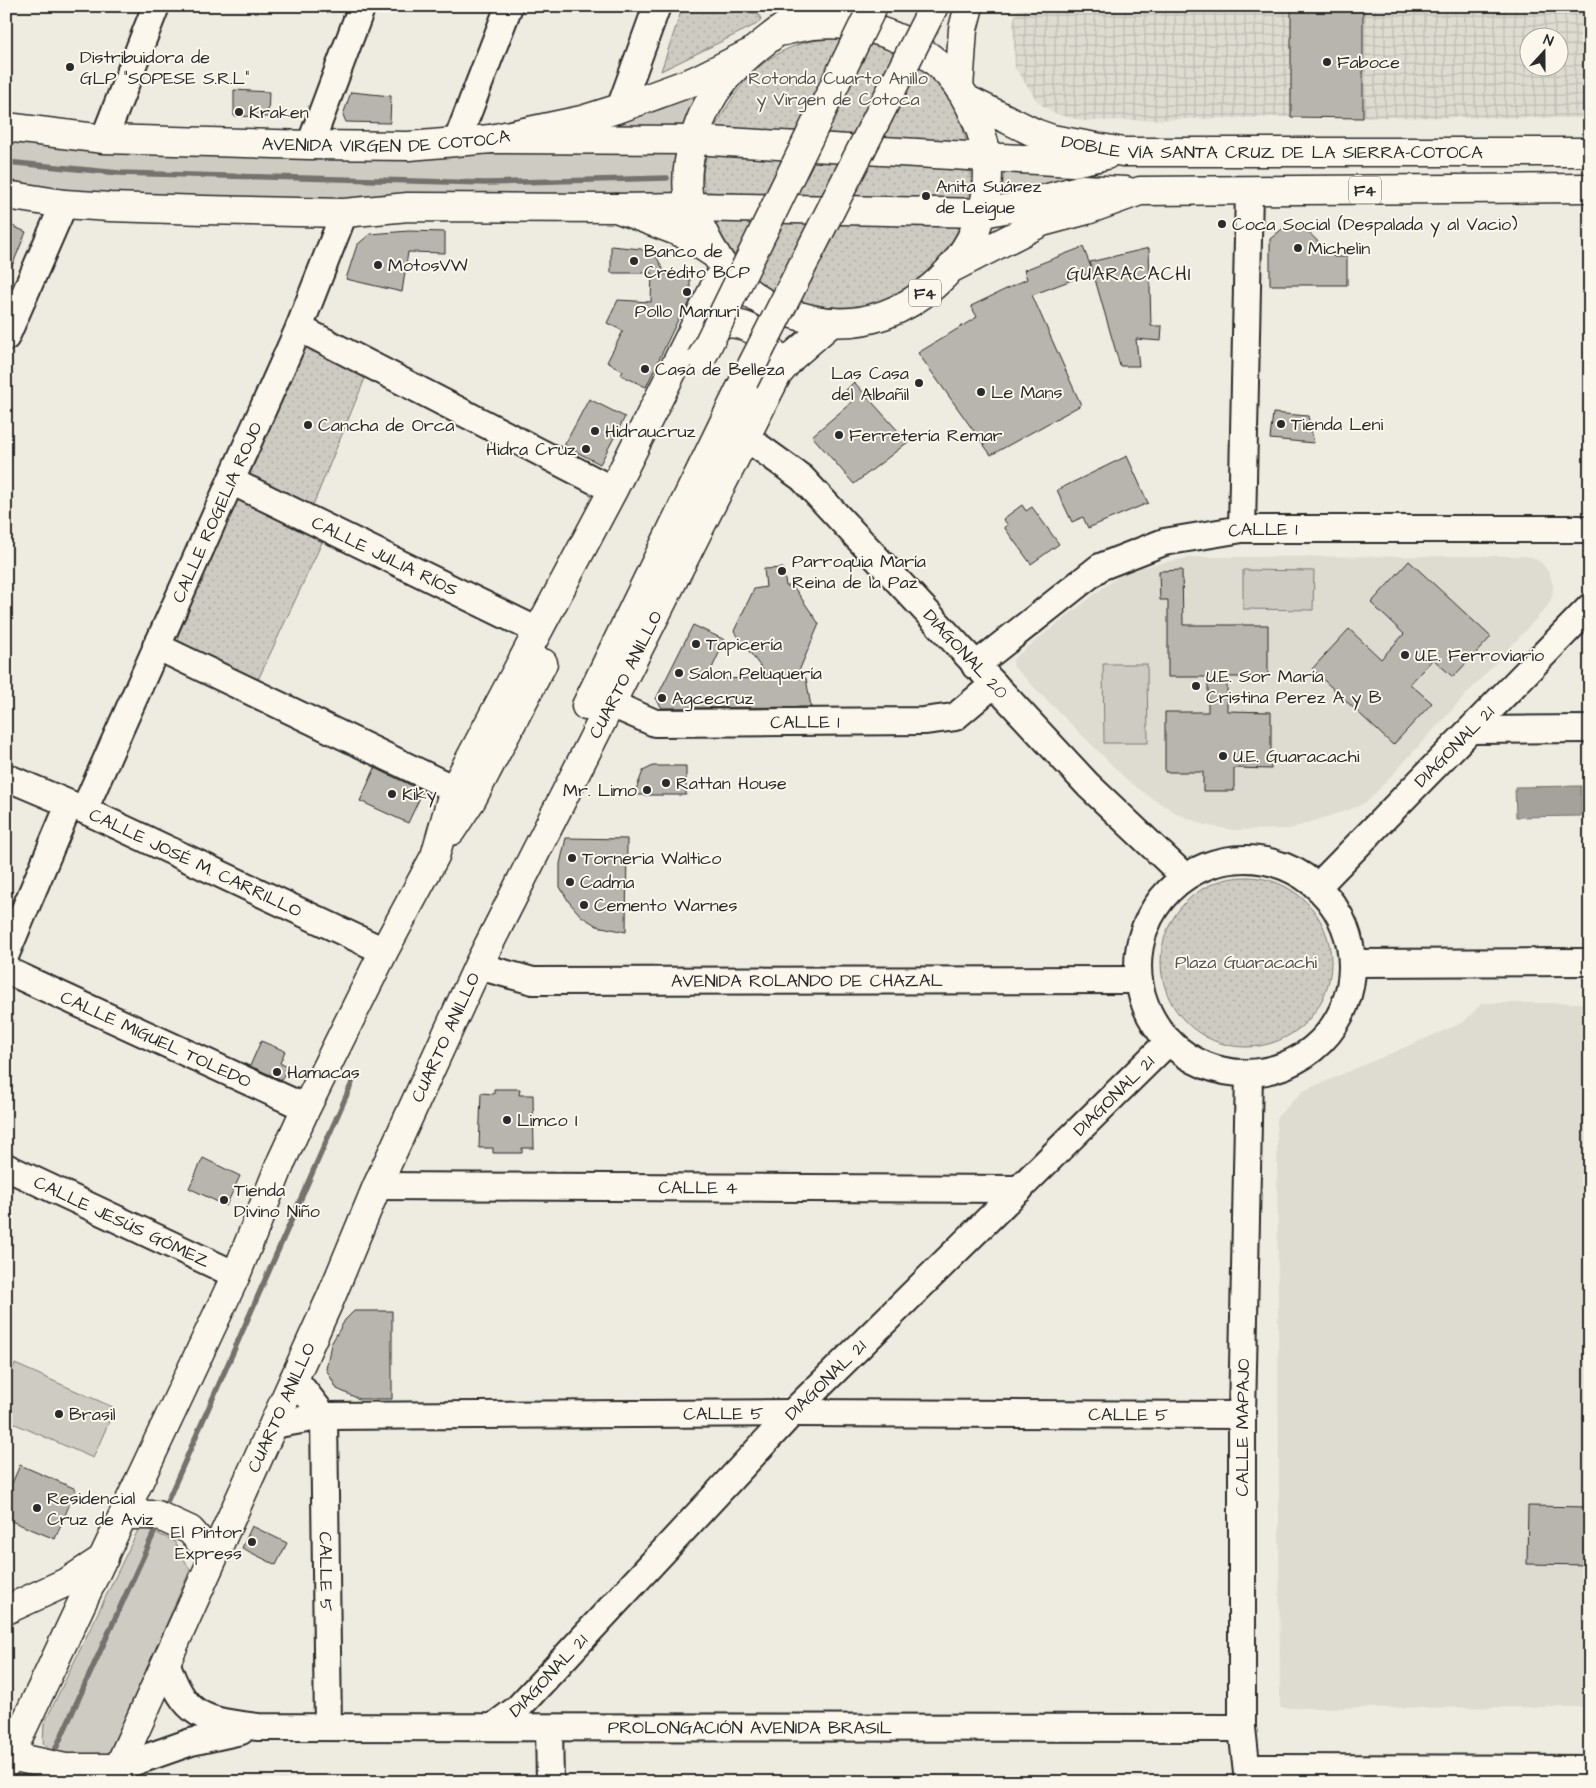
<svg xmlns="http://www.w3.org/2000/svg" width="1596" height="1788" viewBox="0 0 1596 1788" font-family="'Architects Daughter',sans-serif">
	<defs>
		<pattern id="industrial-grid" width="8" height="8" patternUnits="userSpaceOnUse" patternTransform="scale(1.25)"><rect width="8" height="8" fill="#dedbd1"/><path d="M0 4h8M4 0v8" fill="none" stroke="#bfbcb4"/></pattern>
		<pattern id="park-dots" width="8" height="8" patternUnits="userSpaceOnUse" patternTransform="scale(1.25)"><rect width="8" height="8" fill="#cecbc2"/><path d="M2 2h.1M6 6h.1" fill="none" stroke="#b1aea7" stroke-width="1.8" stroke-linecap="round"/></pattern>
	</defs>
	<rect width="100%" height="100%" fill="#eeebe0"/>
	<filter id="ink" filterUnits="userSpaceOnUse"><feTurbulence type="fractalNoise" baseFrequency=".02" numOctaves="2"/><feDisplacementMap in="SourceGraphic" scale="10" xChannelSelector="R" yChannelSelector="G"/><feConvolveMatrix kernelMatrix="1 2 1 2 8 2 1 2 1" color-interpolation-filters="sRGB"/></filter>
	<g filter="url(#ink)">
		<!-- built -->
		<g fill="#dedbd1">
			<path d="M1521,556L1532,557L1542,563L1549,573L1553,585L1552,597L1547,607L1369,800L1357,807L1289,829L1233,830L1205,825L1178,814L1153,799L1128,781L1014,667L1013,659L1095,594L1120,575L1142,567L1192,557Z"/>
			<path d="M1482,1003H1590V1707L1280,1708L1277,1117L1303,1091L1464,1022Z"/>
			<path d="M258,1779L541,1781V1782H252V1780Z"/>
		</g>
		<!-- industrial -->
		<path fill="url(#industrial-grid)" fill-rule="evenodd" d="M1019,6H1590V118L1291,117L1084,121L1053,113L1038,102L1015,68L1013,21ZM1528,38H1558V68H1528Z"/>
		<!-- grass -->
		<g fill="#cecbc2" stroke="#7c7b76">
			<path d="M701,92L684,132L603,125L662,109Z"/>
			<path d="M6,141L122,153L678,150L674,193L387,195L309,203L91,194L6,180Z"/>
			<path d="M1074,170L1103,171L994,201L1000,173Z"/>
			<path d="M1243,570L1314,571L1313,610L1243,609Z"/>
			<path d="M1103,664H1147L1148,743H1104Z"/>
			<path d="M15,1364L115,1408L93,1458L6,1420V1383Z"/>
			<path d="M140,1526L174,1541L190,1570L109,1755L90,1759L50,1751L43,1743L44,1724Z"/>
			<path d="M22,1774L54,1782H19Z"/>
		</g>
		<!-- park -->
		<g fill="url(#park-dots)" stroke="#7c7b76">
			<path d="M683,6H735L759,15L761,19L757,24L661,71Z"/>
			<path d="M838,38L881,45L922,65L941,87L960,116L968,149L714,129C736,90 755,59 800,44C811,40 826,40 838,38Z"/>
			<path d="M707,151L971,171V187L967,203L705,192L703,173Z"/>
			<path d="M712,217L960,225C927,300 840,330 769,288C741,272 727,244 712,217Z"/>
			<path d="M305,347H313L368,371L311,510L254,482L248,471L300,351Z"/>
			<path d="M240,498L325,536L257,682L179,644L178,636L235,502Z"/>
			<circle cx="1246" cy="962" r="85"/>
		</g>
		<!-- water -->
		<path fill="#a4a29a" stroke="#74726e" d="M1581,786V816L1516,817L1515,787Z"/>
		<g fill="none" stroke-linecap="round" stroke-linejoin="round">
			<!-- stream -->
			<g stroke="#74726e" stroke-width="5.5">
				<path d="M6,162L119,173L486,183L667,178"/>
				<path d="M163,1511L355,1076"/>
				<path d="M52,1757L158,1524"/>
				<path d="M41,1782L46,1770"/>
			</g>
		</g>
		<!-- building -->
		<g fill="#b8b5ae" stroke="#2b2b2b">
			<path d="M1291,6H1363V118L1291,117Z"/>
			<path d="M234,90L269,92L268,117L234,116Z"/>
			<path d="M351,92L391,96L390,123L346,122L343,115Z"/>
			<path d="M6,223L26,232L7,278H6Z"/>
			<path d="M1287,225H1301L1334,257H1347V285H1270V239Z"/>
			<path d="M409,231L445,232V253L408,252L402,292L346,279L357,245L370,234Z"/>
			<path d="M611,246L641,249L653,257V251L666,274H663L690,275V302L686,310L683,309L646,387L621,375L623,371L607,362L623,331L607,323L618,300L651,302L652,273H611Z"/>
			<path d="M1083,247L1093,272L1032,295L1081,405L991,455L918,353L977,317L971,306L1027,279L1024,270Z"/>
			<path d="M1149,248L1151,326H1162L1161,341L1136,339L1139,366H1120L1090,262Z"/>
			<path d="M854,382L908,442L854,484L812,436L852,402L844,392Z"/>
			<path d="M589,399L625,417L600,464L565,446V444Z"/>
			<path d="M1273,413L1308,416L1314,443L1270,439Z"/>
			<path d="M1127,456L1148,503L1088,528L1083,517L1072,522L1057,490Z"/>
			<path d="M1022,505L1026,511L1032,507L1059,544L1031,564L1004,527L1008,525L1003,519Z"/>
			<path d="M1409,561L1491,637L1453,677L1433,659L1410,684L1432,703L1393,745L1312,669L1349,629L1381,659L1404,634L1371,603Z"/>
			<path d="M783,568L786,586H793L819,624L796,678H806L811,707L662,708L656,699L693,625L725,640L707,679L769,678L734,631L754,589L766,587L764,569Z"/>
			<path d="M1182,570L1183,625H1268V677H1227V711L1271,712V769L1234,768V791H1203V772H1165V712H1208V677H1168V600H1160L1159,571Z"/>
			<path d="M653,766H686V795H634L643,771Z"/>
			<path d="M375,768L423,791L408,823L360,801Z"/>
			<path d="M566,838L627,839L626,932L597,926L581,916L569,902L560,887V864Z"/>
			<path d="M261,1041L285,1051L280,1063L287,1067L282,1080L250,1066Z"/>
			<path d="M494,1089H520L519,1095H533L534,1148H522V1153H493V1148H479L481,1093L494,1094Z"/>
			<path d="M203,1158L240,1176L226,1206L189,1188Z"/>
			<path d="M354,1311H392V1399H359L337,1389L326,1369L331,1344L345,1320Z"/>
			<path d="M20,1465L76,1489L55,1539L6,1519V1497Z"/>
			<path d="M1528,1506L1590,1507V1565L1527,1564Z"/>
			<path d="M252,1526L287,1543L276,1565L242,1548Z"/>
		</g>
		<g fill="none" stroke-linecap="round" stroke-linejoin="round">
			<!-- minor casing -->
			<g stroke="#2b2b2b" stroke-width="30">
				<g id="minor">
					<path d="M620,108L657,6"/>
					<path d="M104,139L156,6"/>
					<path d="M457,141L509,6"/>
					<path d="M310,145L362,6"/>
					<path d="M299,328L613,490"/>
					<path d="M6,337L64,204"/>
					<path id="s1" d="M744,436L802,478L1088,785L1184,876"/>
					<path id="s2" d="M231,481L538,631"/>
					<path d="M1242,529L1249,190"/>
					<path d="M156,646L454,789"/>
					<path id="s3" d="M975,666L1100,567L1164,542L1242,529H1590"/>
					<path id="s4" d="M609,703L655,723L924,721L955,717L994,684"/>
					<path d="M1472,730L1590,729"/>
					<path id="s5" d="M6,777L84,810L384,951"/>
					<path id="s6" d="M84,810L299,328L344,213"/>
					<circle cx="1245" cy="966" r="107"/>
					<path id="s7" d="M1318,886L1590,607"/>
					<path d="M6,954L69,805"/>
					<path d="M1353,963L1590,962"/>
					<path id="s8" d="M478,966L533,981L1138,980"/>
					<path id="s9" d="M6,970L306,1108"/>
					<path id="s10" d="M6,1167L236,1275"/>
					<path id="s11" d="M377,1186L1020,1189"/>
					<path id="s12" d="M294,1378L324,1416L328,1727"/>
					<path id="s13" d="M273,1425L324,1416L792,1413L1242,1415"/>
					<path id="s14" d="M166,1661C184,1717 203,1721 258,1727L1242,1728"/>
					<path id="s15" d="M493,1727L517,1709L792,1413L1169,1041"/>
					<path d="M549,1728L550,1782"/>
					<path d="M117,1768L191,1742L241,1731"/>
					<path d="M1248,1768L1590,1769"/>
					<path id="s16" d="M1248,1782L1242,1728V1415L1249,1073"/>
				</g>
			</g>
			<!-- major casing -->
			<g stroke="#2b2b2b" stroke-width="31">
				<g id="major">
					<path id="s17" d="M6,127L104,139L310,145L409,146L491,139L582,120L620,108L694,81L748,54"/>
					<path d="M6,195L64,204L110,207L203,210L344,213L408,207L616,208L682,233L716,255"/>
					<path d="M6,1610L69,1581L104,1558"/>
					<path d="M6,1755L65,1768H117"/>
				</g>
			</g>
			<!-- highway casing -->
			<g stroke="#2b2b2b" stroke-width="31">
				<g id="highway">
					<path d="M779,32C790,30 802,26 813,25C883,19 947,51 975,117C985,139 990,165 987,189C978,262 906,329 830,322C814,321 798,316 783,311C748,299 722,270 706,238C702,228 695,218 691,208C679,168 699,110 725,79C749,50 782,30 811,6"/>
					<path d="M959,88L963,29L969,6"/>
					<path id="s18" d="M966,99L1035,133L1052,139L1123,152H1590"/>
					<path d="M491,139L693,140L1073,162L1106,155"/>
					<path d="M616,208L691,207L983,213L1010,208L1082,189L1126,191"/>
					<path d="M954,267L1042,222L1087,210L1140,191L1590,188"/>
					<path d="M699,332C729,314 766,325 775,361"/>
					<path d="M586,706L744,381"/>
					<path d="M451,831L472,799L543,663"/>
					<path d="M125,1515H157L190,1530L213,1556"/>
					<path d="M6,1764L236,1275L282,1160L306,1108L384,951L435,856L454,789L613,490L724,268"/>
					<path id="s19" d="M112,1782L331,1297L377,1186L478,966L777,375L792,357L832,322"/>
				</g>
			</g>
			<!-- minor -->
			<use href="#minor" stroke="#fbf7ec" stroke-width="26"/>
			<!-- major -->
			<use href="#major" stroke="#fbf7ec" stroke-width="28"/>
			<!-- highway -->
			<use href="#highway" stroke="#fbf7ec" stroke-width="28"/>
			<!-- highway-bridge casing -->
			<g stroke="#2b2b2b" stroke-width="31" stroke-linecap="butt">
				<g id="highway-bridge">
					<path d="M702,357L873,6"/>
					<path d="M744,381L934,6"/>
				</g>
			</g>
			<!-- highway-bridge -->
			<use href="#highway-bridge" stroke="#fbf7ec" stroke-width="28"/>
		</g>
	</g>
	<!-- markers -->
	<g fill="#2b2b2b" stroke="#fbf7ec" stroke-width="2">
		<circle cx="1327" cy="62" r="5"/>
		<circle cx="70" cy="67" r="5"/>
		<circle cx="239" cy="112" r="5"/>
		<circle cx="926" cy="196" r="5"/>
		<circle cx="1222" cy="224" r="5"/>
		<circle cx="1298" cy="248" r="5"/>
		<circle cx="634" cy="261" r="5"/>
		<circle cx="378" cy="265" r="5"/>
		<circle cx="687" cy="292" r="5"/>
		<circle cx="645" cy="369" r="5"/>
		<circle cx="919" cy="383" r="5"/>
		<circle cx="981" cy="392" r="5"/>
		<circle cx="1281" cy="424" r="5"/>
		<circle cx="308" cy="425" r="5"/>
		<circle cx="595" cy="431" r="5"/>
		<circle cx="839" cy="435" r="5"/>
		<circle cx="586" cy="449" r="5"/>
		<circle cx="782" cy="571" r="5"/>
		<circle cx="696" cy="644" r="5"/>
		<circle cx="1405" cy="655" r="5"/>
		<circle cx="679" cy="673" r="5"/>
		<circle cx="1196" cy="686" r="5"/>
		<circle cx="662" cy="698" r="5"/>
		<circle cx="1223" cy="756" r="5"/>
		<circle cx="666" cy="783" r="5"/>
		<circle cx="647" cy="790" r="5"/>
		<circle cx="392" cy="794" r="5"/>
		<circle cx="572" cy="858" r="5"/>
		<circle cx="570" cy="882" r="5"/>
		<circle cx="584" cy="905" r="5"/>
		<circle cx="277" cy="1072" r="5"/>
		<circle cx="507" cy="1120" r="5"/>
		<circle cx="224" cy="1200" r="5"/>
		<circle cx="59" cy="1414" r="5"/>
		<circle cx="37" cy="1508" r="5"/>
		<circle cx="252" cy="1542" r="5"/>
	</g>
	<g text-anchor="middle" stroke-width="4" stroke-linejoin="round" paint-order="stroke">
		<!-- shield labels -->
		<g fill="#fbf7ec" stroke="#696865" stroke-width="1">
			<rect x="1349" y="176.5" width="32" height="27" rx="4"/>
			<rect x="909" y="279.5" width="32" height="27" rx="4"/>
		</g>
		<g font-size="16" font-weight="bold" fill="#2b2b2b">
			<text x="1365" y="196">F4</text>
			<text x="925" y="299">F4</text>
		</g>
		<!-- poi labels -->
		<g font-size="18" fill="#2b2b2b" stroke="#fbf7ec" text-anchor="start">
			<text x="80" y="63">Distribuidora de<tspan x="80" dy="21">GLP "SOPESE S.R.L"</tspan></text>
			<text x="1337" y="68">Faboce</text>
			<text x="249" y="118">Kraken</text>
			<text x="936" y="192">Anita Suárez<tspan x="936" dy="21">de Leigue</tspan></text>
			<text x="1232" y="230">Coca Social (Despalada y al Vacio)</text>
			<text x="1308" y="254">Michelin</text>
			<text x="644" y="257">Banco de<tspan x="644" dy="21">Crédito BCP</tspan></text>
			<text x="388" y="271">MotosVW</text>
			<text x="687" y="317" text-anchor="middle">Pollo Mamuri</text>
			<text x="655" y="375">Casa de Belleza</text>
			<text x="909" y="379" text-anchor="end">Las Casa<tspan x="909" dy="21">del Albañil</tspan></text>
			<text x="991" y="398">Le Mans</text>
			<text x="1291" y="430">Tienda Leni</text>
			<text x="318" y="431">Cancha de Orca</text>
			<text x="605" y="437">Hidraucruz</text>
			<text x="849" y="441">Ferretería Remar</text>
			<text x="576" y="455" text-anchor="end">Hidra Cruz</text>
			<text x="792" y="567">Parroquia María<tspan x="792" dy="21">Reina de la Paz</tspan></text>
			<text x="706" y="650">Tapicería</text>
			<text x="1415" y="661">U.E. Ferroviario</text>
			<text x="689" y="679">Salon Peluquería</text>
			<text x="1206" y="682">U.E. Sor María<tspan x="1206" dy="21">Cristina Perez A y B</tspan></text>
			<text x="672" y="704">Agcecruz</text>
			<text x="1233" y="762">U.E. Guaracachi</text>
			<text x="676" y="789">Rattan House</text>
			<text x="637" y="796" text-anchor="end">Mr. Limo</text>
			<text x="402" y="800">Kiky</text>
			<text x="582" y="864">Torneria Waltico</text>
			<text x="580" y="888">Cadma</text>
			<text x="594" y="911">Cemento Warnes</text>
			<text x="287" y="1078">Hamacas</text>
			<text x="517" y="1126">Limco I</text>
			<text x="234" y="1196">Tienda<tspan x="234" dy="21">Divino Niño</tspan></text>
			<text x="69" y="1420">Brasil</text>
			<text x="47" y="1504">Residencial<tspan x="47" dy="21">Cruz de Aviz</tspan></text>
			<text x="242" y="1538" text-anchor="end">El Pintor<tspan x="242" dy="21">Express</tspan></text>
		</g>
		<!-- park labels -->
		<g font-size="18" fill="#545351" stroke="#fbf7ec">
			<text x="838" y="84">Rotonda Cuarto Anillo<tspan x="838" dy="21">y Virgen de Cotoca</tspan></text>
			<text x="1246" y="968">Plaza Guaracachi</text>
		</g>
		<!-- street labels -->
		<g font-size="18" fill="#2b2b2b" stroke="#fbf7ec">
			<text dy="6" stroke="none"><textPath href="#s17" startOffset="381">AVENIDA VIRGEN DE COTOCA</textPath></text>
			<text dy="6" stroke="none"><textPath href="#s18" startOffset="316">DOBLE VÍA SANTA CRUZ DE LA SIERRA-COTOCA</textPath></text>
			<text dy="6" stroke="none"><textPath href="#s6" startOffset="326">CALLE ROGELIA ROJO</textPath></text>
			<text dy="6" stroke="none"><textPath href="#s3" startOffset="328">CALLE 1</textPath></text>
			<text dy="6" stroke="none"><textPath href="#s2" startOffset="171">CALLE JULIA RÍOS</textPath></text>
			<text dy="6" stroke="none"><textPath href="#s1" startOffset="312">DIAGONAL 20</textPath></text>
			<text dy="6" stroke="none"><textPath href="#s19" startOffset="1221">CUARTO ANILLO</textPath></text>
			<text dy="6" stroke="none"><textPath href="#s4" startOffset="200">CALLE 1</textPath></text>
			<text dy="6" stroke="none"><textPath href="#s7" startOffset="195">DIAGONAL 21</textPath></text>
			<text dy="6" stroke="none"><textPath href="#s5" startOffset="208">CALLE JOSÉ M. CARRILLO</textPath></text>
			<text dy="6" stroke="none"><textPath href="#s8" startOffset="331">AVENIDA ROLANDO DE CHAZAL</textPath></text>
			<text dy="6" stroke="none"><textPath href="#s19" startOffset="816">CUARTO ANILLO</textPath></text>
			<text dy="6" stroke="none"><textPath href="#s9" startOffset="165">CALLE MIGUEL TOLEDO</textPath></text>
			<text dy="6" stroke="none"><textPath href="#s15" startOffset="886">DIAGONAL 21</textPath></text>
			<text dy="6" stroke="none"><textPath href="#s11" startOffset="321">CALLE 4</textPath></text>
			<text dy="6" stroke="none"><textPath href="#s10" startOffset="128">CALLE JESÚS GÓMEZ</textPath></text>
			<text dy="6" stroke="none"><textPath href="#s15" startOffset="481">DIAGONAL 21</textPath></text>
			<text dy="6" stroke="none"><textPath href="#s19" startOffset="411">CUARTO ANILLO</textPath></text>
			<text dy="6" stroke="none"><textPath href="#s13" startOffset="451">CALLE 5</textPath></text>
			<text dy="6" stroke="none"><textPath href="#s13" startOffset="856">CALLE 5</textPath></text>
			<text dy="6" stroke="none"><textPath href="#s16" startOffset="355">CALLE MAPAJO</textPath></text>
			<text dy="6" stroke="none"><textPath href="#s12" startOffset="204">CALLE 5</textPath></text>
			<text dy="6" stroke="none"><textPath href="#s15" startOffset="76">DIAGONAL 21</textPath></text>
			<text dy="6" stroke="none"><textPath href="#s14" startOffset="616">PROLONGACIÓN AVENIDA BRASIL</textPath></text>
		</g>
		<!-- neighbourhood labels -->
		<g font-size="19" letter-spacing="1" fill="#2b2b2b" stroke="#fbf7ec">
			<text x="1129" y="280">GUARACACHI</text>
		</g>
	</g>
	<!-- margin -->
	<rect width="1596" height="1788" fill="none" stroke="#fbf7ec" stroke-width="25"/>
	<rect x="12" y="12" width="1571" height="1763" fill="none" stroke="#2b2b2b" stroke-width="2" filter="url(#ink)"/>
	<!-- north arrow -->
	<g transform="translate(1544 52) rotate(21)"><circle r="24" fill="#fbf7ec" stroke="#a8a59f"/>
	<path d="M0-4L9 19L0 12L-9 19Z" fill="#2b2b2b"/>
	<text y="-8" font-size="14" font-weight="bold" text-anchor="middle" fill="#2b2b2b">N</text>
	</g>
</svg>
